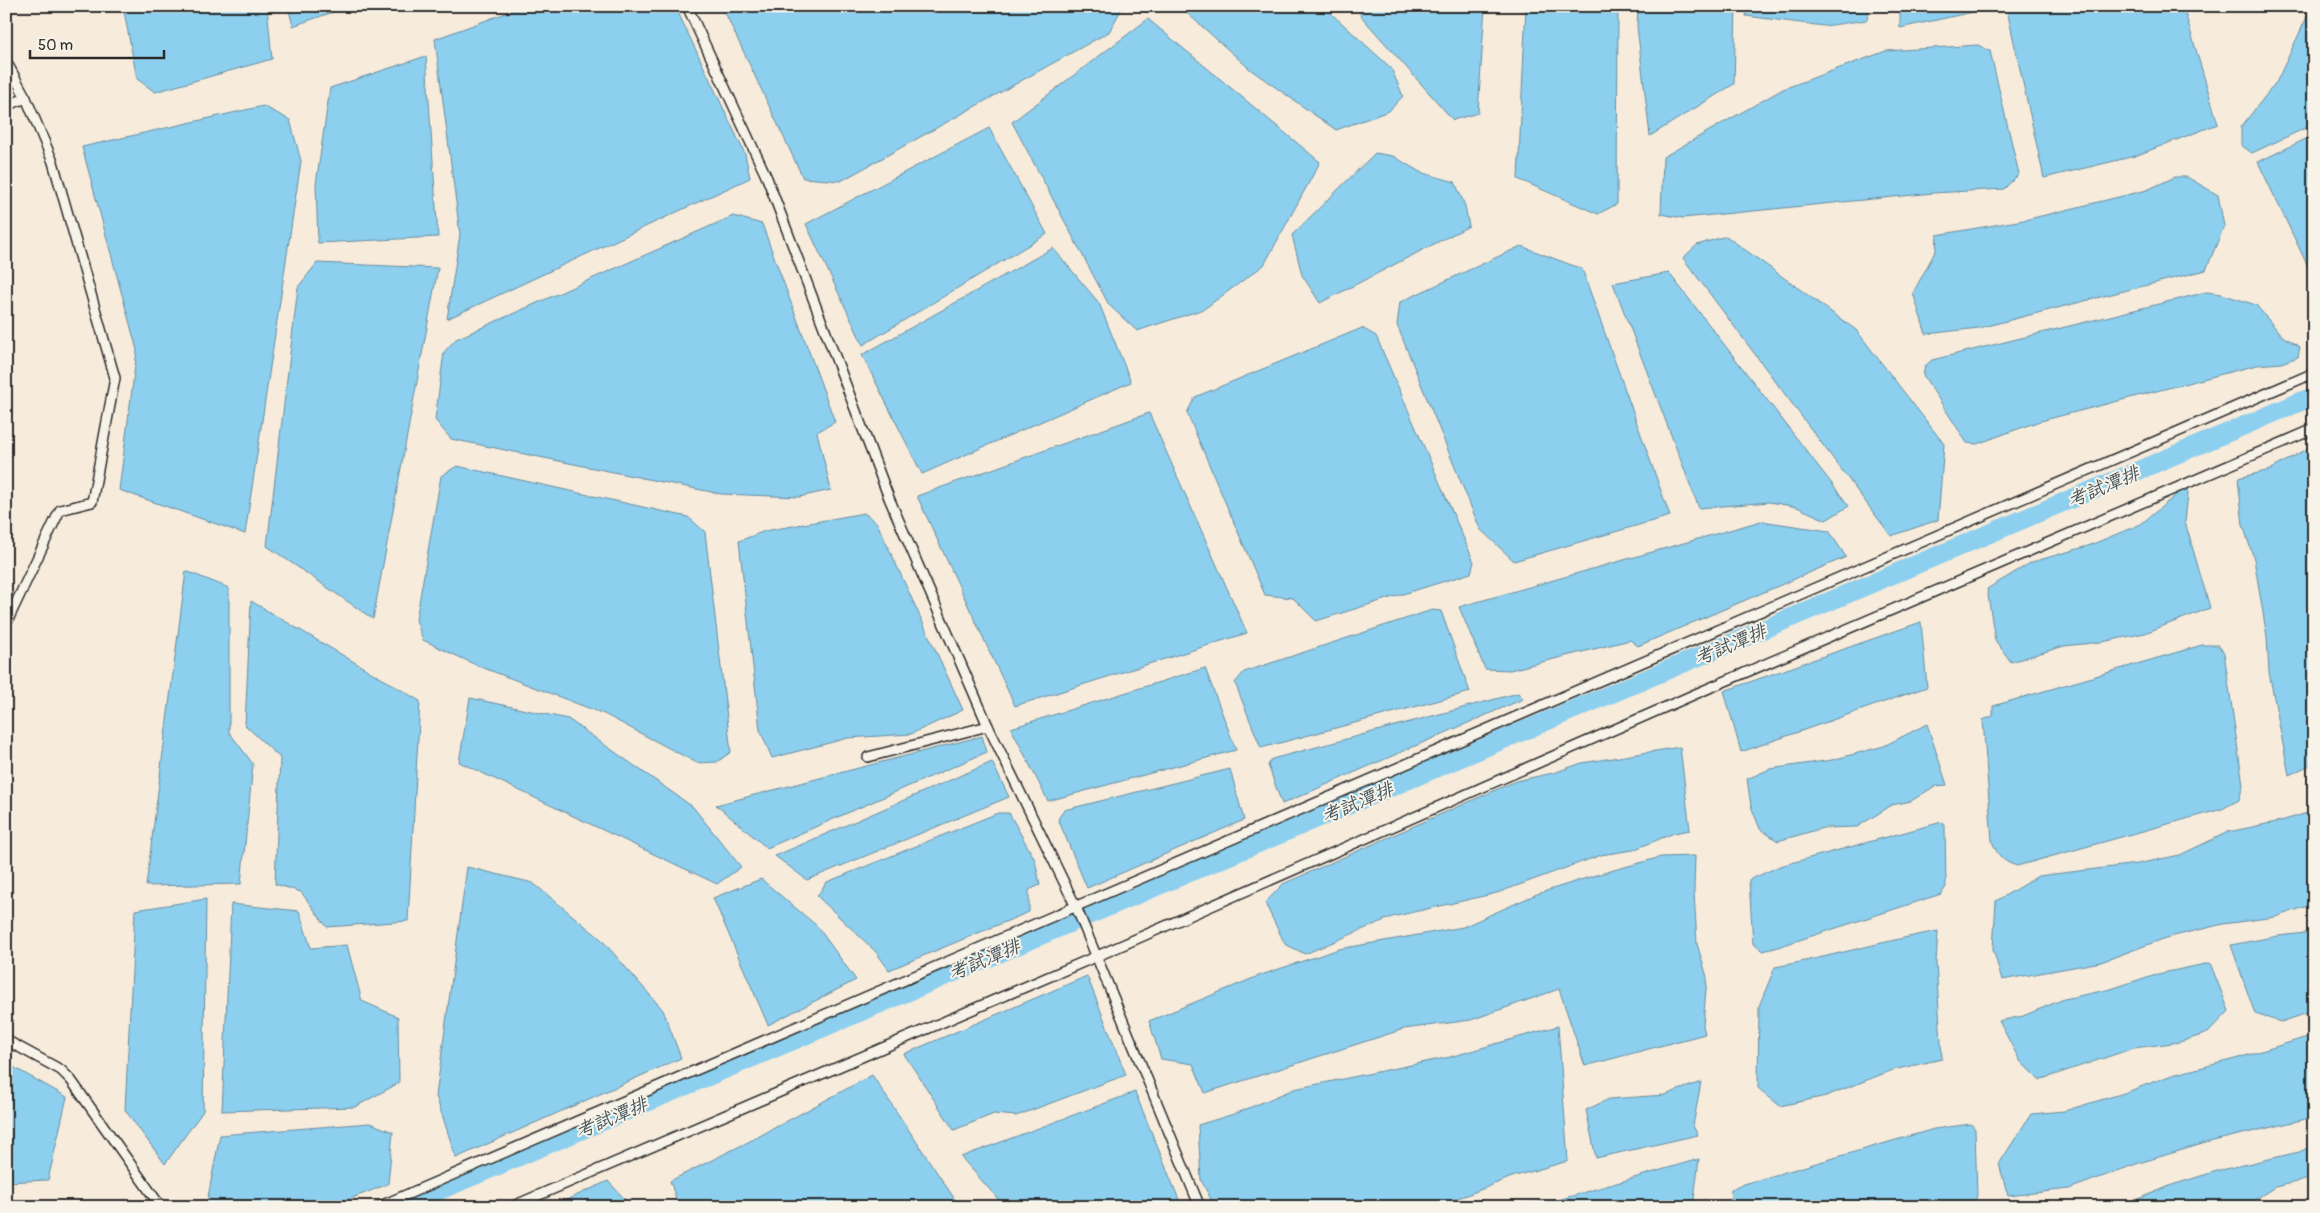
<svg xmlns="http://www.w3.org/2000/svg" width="2320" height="1213" viewBox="0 0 2320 1213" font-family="Pangolin,'LXGW WenKai TC',sans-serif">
	<rect width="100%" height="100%" fill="#f7ebdb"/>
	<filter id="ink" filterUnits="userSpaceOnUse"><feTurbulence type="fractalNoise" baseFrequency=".02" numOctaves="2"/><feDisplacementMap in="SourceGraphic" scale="10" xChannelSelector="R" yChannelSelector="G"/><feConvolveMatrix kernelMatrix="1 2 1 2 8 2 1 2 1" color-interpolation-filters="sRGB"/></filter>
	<g filter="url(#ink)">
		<!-- water -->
		<g fill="#8dcfee" stroke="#668da0">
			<path d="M123,6H267L272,59L155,92L137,79Z"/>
			<path d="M288,6H350L293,26Z"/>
			<path d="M525,6H675L745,154L750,178L447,319L460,234L435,39Z"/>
			<path d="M722,6H1120L1121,10L1109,32L841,181L803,178Z"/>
			<path d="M1179,6H1323L1391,68L1403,96L1389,111L1336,130L1251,70Z"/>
			<path d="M1361,6H1485L1478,113L1453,120L1360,15Z"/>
			<path d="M1526,6H1618L1617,204L1598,214L1518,179Z"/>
			<path d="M1638,6H1736L1734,84L1650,136L1637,26Z"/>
			<path d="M1747,6H1869L1867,20L1824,26L1746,16Z"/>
			<path d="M1900,6H1981L1982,10L1900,28Z"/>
			<path d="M2006,6H2183L2218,124L2135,156L2044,178Z"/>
			<path d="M2312,6L2314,124L2252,153L2241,145V127L2277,81Z"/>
			<path d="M1148,19L1320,162L1264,265L1204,309L1137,331L1109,305L1012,122Z"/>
			<path d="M1978,45L1990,51L2019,174L2004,189L1933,193L1683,218L1661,214L1663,157L1783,89L1886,51Z"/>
			<path d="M426,56L438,237L318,243L316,184L330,88Z"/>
			<path d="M263,106L290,120L301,161L245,534L119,490L137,350L82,147Z"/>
			<path d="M989,128L1047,234L863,345L806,224Z"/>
			<path d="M2314,135V279L2258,162Z"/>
			<path d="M1375,153L1393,156L1420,172L1455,182L1465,206L1469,226L1320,303L1302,275L1292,235Z"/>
			<path d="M2175,177H2187L2218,195L2224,226L2206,270L1979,328L1926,334L1913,293L1936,250L1937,235L2029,219L2147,190Z"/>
			<path d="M733,216L762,224L835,422L817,432L831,490L799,497L721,494L451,439L435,420L444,352L456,339Z"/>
			<path d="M1726,236L1856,330L1944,444L1938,520L1891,536L1683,258L1697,245Z"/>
			<path d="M1521,246L1582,269L1670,516L1514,561L1480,529L1397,325L1400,302Z"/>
			<path d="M1053,248L1099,303L1131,382L922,474L862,355Z"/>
			<path d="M317,263L438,268L373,619L267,546L298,287Z"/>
			<path d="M1669,273L1849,506L1826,520L1797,507L1769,502L1699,508L1613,283Z"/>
			<path d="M2207,292L2222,294L2256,305L2282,336L2300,347L2298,357L2281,363L2257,365L2037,422L1977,444L1967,443L1923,375L1925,366L1932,360Z"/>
			<path d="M1362,328L1376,336L1474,562L1471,573L1316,621L1293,598L1265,595L1187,413L1195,397Z"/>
			<path d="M1149,413L1247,633L1015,706L917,496Z"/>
			<path d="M2314,445V763L2289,775L2269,672L2267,637L2254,559L2243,525L2238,478L2270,470Z"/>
			<path d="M457,466L688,517L705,532L731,752L717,762L697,763L604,714L476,665L423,640L416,620L441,476Z"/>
			<path d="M2189,484L2185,522L2210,608L2145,633L2102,642L2064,646L2011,662L1995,640L1987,589L2032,562L2088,546L2141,524Z"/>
			<path d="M864,513L877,523L963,710L911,734L848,738L772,758L760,730L739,541L765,531Z"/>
			<path d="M1761,521L1829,531L1846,557L1638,646L1630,640L1510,670L1485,669L1459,607Z"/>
			<path d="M186,571L229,588V732L253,764L241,884L146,886Z"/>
			<path d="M251,601L420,701L408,921L327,927L301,892L275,884L280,758L245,725Z"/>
			<path d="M1432,610L1441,611L1470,692L1261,748L1235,683L1244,672Z"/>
			<path d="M1921,622L1927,687L1741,752L1724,691Z"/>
			<path d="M2202,645H2218L2224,653L2243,785L2239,800L2222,809L2017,866C2003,862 1997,855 1992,841L1983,720L1993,716V706Z"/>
			<path d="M1205,668L1236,750L1048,801L1011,728Z"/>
			<path d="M1518,693L1523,699L1282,804L1268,765L1272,759Z"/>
			<path d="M470,698L568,719L693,807L741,867L717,884L459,762Z"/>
			<path d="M1927,724L1947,785L1935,786L1911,801L1892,805L1857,827L1823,828L1778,841L1760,829L1751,806L1747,779L1770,769L1832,760L1884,746Z"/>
			<path d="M982,736L987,752L767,848L716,805Z"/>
			<path d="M1680,747L1690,830L1674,833L1633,850L1601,855L1497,893L1392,917L1305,954L1285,944L1265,903L1283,884L1516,781L1553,773L1582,763Z"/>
			<path d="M992,762L1009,797L807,880L775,856Z"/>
			<path d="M1230,769L1244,820L1087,888L1058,819L1064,810Z"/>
			<path d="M2314,811V904L2275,917L2223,924L2166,938L2101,962L2002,980L1993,949L1996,901L2038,876L2137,864L2180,855L2228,832L2281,821Z"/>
			<path d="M998,813H1009L1035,860L1040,885L1029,890V912L889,970L876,952L817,896L827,882Z"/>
			<path d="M1942,822L1945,827L1946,887L1941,894L1775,948L1763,951L1753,944L1749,880L1780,866Z"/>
			<path d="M1695,856L1694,891L1697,944L1707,977L1703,1025L1705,1034L1585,1066L1559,989L1471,1020L1404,1029L1205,1093L1193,1064L1161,1059L1149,1021L1261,975L1339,949L1463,927L1537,894L1596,875L1661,857Z"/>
			<path d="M467,867L533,883L601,939L663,1010L681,1058L456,1158L436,1096Z"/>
			<path d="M761,879L817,926L856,980L768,1025L713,898Z"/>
			<path d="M206,899L203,1111L165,1164L125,1110L135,910Z"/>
			<path d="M231,904L299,911L311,948L347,945L362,1001L398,1017L399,1083L355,1107L222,1111Z"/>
			<path d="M1938,931L1936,963L1942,1059L1893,1070L1826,1096L1780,1106L1758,1088L1759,1006L1775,967C1830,957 1883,941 1938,931Z"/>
			<path d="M2314,932V1011L2281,1022L2255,1014L2231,945L2278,936Z"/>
			<path d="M2210,963L2229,1011L2208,1033L2180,1042L2134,1048L2039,1080L2020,1061L1999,1021L2023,1016L2064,999L2111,989L2153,975Z"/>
			<path d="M1087,976L1126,1075L1016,1116L994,1114L954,1130L904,1054Z"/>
			<path d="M1558,1026L1568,1161L1512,1177L1467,1195L1431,1207H1215L1201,1180L1198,1125L1237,1113L1294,1089L1450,1057Z"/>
			<path d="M2314,1035V1117L2209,1142L2139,1163L2069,1189L2008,1196L1999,1164L2031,1114L2064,1111L2124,1093L2172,1075L2235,1059Z"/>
			<path d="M6,1063L67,1097L48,1180L6,1182Z"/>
			<path d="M872,1075L960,1207H679L670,1181L754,1139Z"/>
			<path d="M1701,1082L1693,1126L1698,1135L1596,1158L1586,1110L1609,1099L1665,1095Z"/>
			<path d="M1135,1092L1182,1207H1005L961,1157Z"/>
			<path d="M370,1123L393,1132L388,1184L330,1207H206L220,1135Z"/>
			<path d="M1971,1124L1975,1129L1977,1196L1974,1202L1962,1207H1731V1190L1744,1184L1934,1129Z"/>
			<path d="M2314,1145V1178L2275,1187L2243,1207H2102L2127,1204L2172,1185L2217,1171L2299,1152Z"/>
			<path d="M1699,1159L1693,1207H1493L1558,1200Z"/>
			<path d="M608,1181L632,1207H551Z"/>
		</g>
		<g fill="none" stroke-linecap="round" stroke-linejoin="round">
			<!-- canal -->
			<path stroke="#8dcfee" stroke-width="19" d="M400,1207L2314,396"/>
			<!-- service casing -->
			<g stroke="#2b2b2b" stroke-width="12">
				<g id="service">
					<path d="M687,6L767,178L889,498L988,726L1076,907L1200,1207"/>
					<path d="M6,61L26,98L53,162L115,378L92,502L60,510L6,624"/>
					<path d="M6,106L26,98"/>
					<path d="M868,757L988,726"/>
					<path d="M6,1040L61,1070L71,1080L161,1207"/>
					<path d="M378,1207L2314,373"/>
					<path d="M511,1207L1095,957L1693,695L2314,429"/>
				</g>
			</g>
			<!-- service -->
			<use href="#service" stroke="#f7f3e8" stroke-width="9"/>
		</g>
	</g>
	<g text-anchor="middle" stroke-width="4" stroke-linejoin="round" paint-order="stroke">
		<!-- water labels -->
		<g font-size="19" font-style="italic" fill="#44545c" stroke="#f7f3e8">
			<text transform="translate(2103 486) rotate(-23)" y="7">考試潭排</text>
			<text transform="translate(1730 644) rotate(-23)" y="7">考試潭排</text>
			<text transform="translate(1357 802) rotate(-23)" y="7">考試潭排</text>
			<text transform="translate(984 959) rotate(-23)" y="7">考試潭排</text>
			<text transform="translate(611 1117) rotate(-23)" y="7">考試潭排</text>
		</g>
	</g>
	<!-- margin -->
	<rect width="2320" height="1213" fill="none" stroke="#f7f3e8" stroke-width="25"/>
	<rect x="12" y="12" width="2295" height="1188" fill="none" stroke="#2b2b2b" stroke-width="2" filter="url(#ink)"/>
	<!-- scale -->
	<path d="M30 50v8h134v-8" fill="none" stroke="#2b2b2b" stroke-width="2.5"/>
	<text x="38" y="50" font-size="15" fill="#2b2b2b" stroke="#f7f3e8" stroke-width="4" paint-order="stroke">50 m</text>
</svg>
